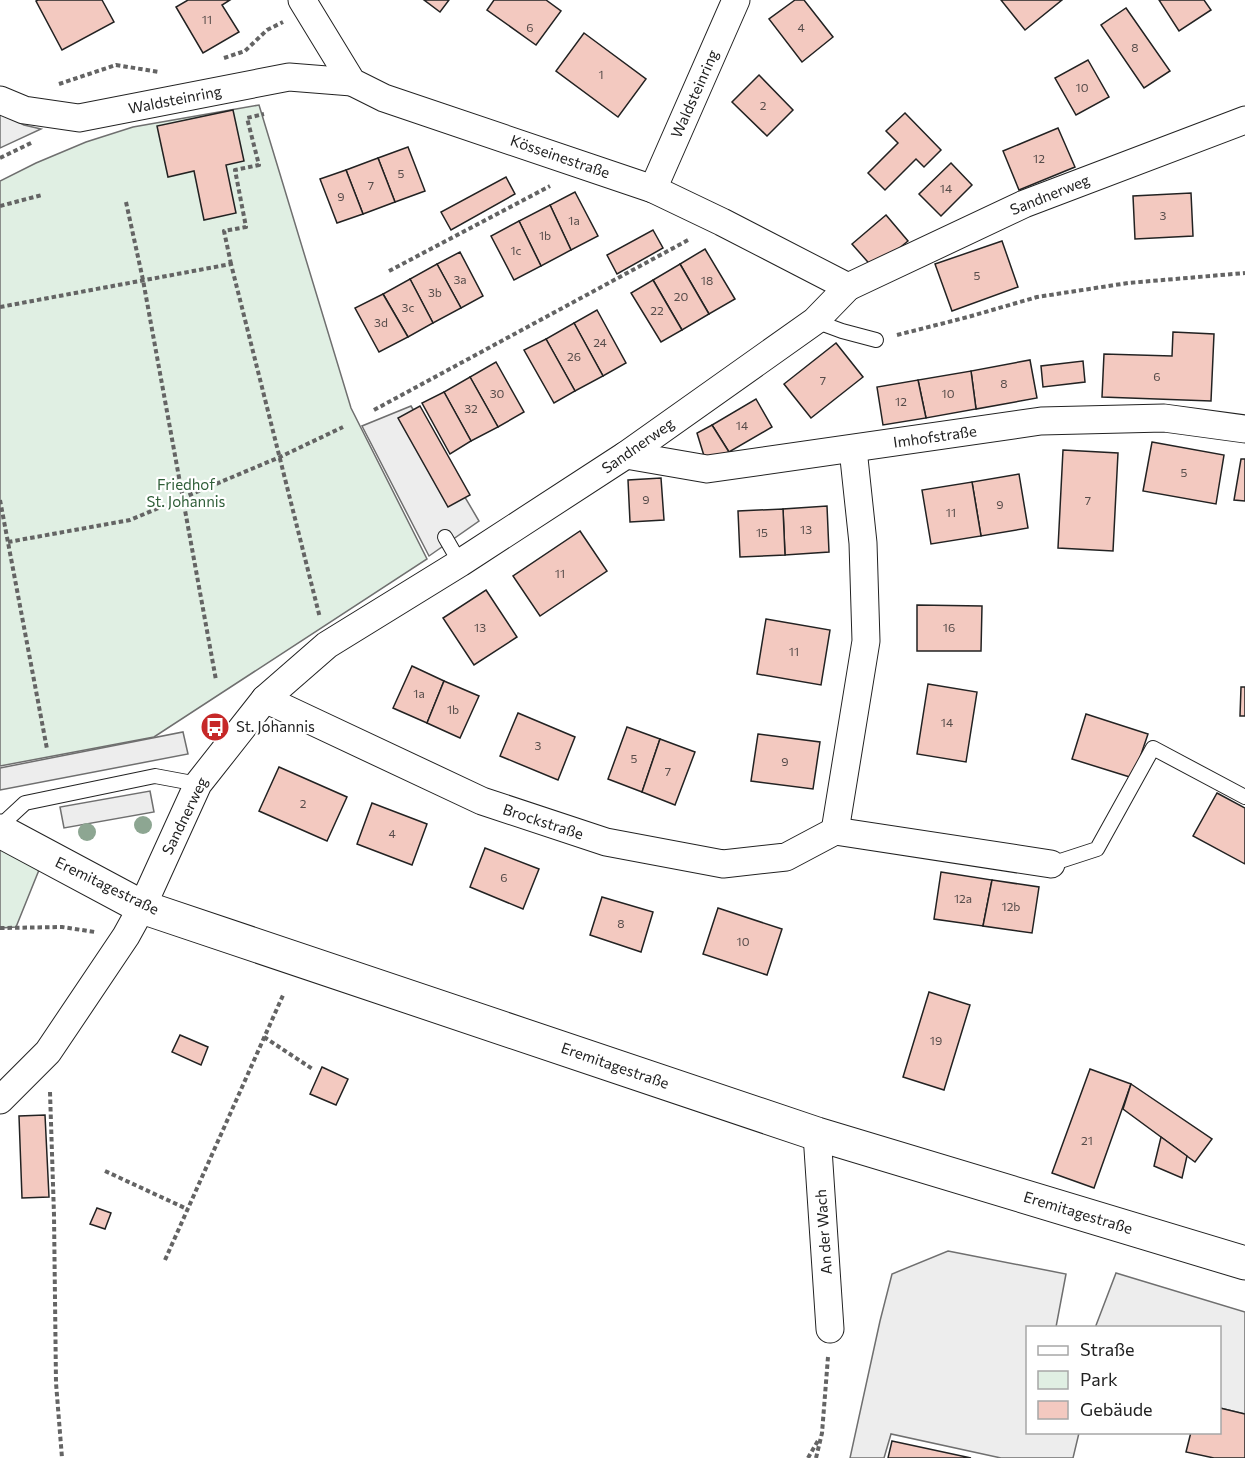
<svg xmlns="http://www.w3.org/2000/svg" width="1245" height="1458" viewBox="0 0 1245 1458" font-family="Commissioner,sans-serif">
	<rect width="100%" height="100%" fill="#fff"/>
	<!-- green -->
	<g fill="#e0efe3" stroke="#6f6f6f" stroke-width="1.5">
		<path d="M259,105L351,408L427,559L154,737L0,766V181L36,163L86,142L133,127Z"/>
		<path d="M0,844L39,870L16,927L0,928Z"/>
	</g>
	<!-- parking -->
	<g fill="#ededed" stroke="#6f6f6f" stroke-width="1.5">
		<path d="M0,113L24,125L41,129L0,148Z"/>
		<path d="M411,406L479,521L429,556L362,426Z"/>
		<path d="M183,732L188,754L0,790V768Z"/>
		<path d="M150,791L154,812L64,828L60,807Z"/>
		<path d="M948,1251L1066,1274L1056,1327L1028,1328V1432L1079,1433L1073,1458H1001L891,1434L884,1458H850L880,1321L892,1274Z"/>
		<path d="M1116,1273L1245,1312V1414L1220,1408V1328H1095Z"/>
	</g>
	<!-- building -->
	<g fill="#f3c9c0" stroke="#222" stroke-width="1.5">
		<path d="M38,0H102L114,22L62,50L36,1Z"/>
		<path d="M188,0H230L222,5L239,32L203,53L176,7Z"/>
		<path d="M424,0H449L440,12Z"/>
		<path d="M494,0H546L561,11L536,45L487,10Z"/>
		<path d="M795,0H804L833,37L802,62L769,19Z"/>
		<path d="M1001,0H1062L1025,30Z"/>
		<path d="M1159,0H1204L1211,10L1179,31Z"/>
		<path d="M1126,8L1170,71L1144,88L1101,25Z"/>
		<path d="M584,33L646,79L618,117L556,71Z"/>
		<path d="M1088,60L1109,97L1076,115L1055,78Z"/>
		<path d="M759,75L793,110L767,136L732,102Z"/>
		<path d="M233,110L244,161L226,165L236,213L204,220L194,171L168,177L157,126Z"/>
		<path d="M905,113L941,150L924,167L916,159L885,190L868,173L898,143L886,131Z"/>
		<path d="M1058,128L1075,167L1019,190L1003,151Z"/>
		<path d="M408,147L425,191L395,202L378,158Z"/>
		<path d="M378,158L395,202L363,214L346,170Z"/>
		<path d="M951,163L972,185L941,216L919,194Z"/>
		<path d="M346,170L363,214L337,223L320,179Z"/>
		<path d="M506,177L515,194L451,230L441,212Z"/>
		<path d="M575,192L598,236L571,250L550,205Z"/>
		<path d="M1191,193L1193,236L1135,239L1133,196Z"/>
		<path d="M550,205L571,250L541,266L519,221Z"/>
		<path d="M886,215L908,241L874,269L852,244Z"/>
		<path d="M519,221L541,266L514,280L491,236Z"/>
		<path d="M653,230L663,248L617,274L607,255Z"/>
		<path d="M1002,241L1018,287L952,311L935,264Z"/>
		<path d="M705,249L735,299L709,314L680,264Z"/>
		<path d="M460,252L483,296L461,308L437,264Z"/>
		<path d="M437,264L461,308L433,323L410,279Z"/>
		<path d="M680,264L709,314L682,330L653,280Z"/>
		<path d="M410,279L433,323L408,337L383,294Z"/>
		<path d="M653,280L682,330L661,342L631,293Z"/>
		<path d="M383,294L408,337L379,352L355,308Z"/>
		<path d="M597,310L626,363L603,376L574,323Z"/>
		<path d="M574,323L603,376L575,391L546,339Z"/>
		<path d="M1173,332L1214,334L1211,401L1102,397L1104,354L1172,356Z"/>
		<path d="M546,339L575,391L554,403L524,350Z"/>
		<path d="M836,343L863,377L811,418L784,384Z"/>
		<path d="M1030,360L1037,398L976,409L971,371Z"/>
		<path d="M1083,361L1085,382L1043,387L1041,366Z"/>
		<path d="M496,362L524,412L498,427L470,377Z"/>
		<path d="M971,371L976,409L926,418L918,380Z"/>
		<path d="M470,377L498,427L471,441L444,392Z"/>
		<path d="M918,380L926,418L883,425L877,387Z"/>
		<path d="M444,392L471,441L450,454L422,403Z"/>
		<path d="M756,399L772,427L729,452L712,425Z"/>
		<path d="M420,406L470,495L448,507L398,418Z"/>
		<path d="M712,425L729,452L705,459L697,433Z"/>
		<path d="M1152,442L1224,455L1216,504L1143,491Z"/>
		<path d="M1063,450L1118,453L1113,551L1058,548Z"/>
		<path d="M1241,459H1245V501L1234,500Z"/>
		<path d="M1019,474L1028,528L981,536L972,482Z"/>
		<path d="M661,478L664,520L630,522L628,480Z"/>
		<path d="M972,482L981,536L931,544L922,490Z"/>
		<path d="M827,506L829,552L785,555L783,509Z"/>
		<path d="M783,509L785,555L740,557L738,511Z"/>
		<path d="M580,531L607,571L540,616L513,576Z"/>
		<path d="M486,590L517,637L474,665L443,618Z"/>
		<path d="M917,605L982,606L981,651H917Z"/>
		<path d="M766,619L830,630L821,685L757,674Z"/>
		<path d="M412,666L444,681L427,723L393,708Z"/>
		<path d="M444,681L479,696L460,738L427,723Z"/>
		<path d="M928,684L977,692L966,762L917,754Z"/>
		<path d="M1241,687H1245V716H1240Z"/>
		<path d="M518,713L575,737L558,780L500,756Z"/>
		<path d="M1086,714L1148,734L1133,778L1072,759Z"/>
		<path d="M627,727L660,739L642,792L608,779Z"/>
		<path d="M758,734L820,742L813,789L751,781Z"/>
		<path d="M660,739L695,752L675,805L642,792Z"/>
		<path d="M279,767L347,797L327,841L259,811Z"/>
		<path d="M1217,793L1245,808V864L1193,836Z"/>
		<path d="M372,803L427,824L412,865L357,844Z"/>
		<path d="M485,848L539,869L523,909L470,887Z"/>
		<path d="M941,872L992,880L983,926L934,919Z"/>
		<path d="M992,880L1039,887L1032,933L983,926Z"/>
		<path d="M602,897L653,912L641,952L590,935Z"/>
		<path d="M718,908L782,929L767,975L703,954Z"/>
		<path d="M929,992L970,1005L944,1090L903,1077Z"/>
		<path d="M180,1035L208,1047L201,1065L172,1052Z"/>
		<path d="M322,1067L348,1079L336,1105L310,1094Z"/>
		<path d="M1090,1069L1131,1084L1094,1188L1052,1173Z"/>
		<path d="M1131,1084L1212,1139L1195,1162L1123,1109Z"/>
		<path d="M45,1115L49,1197L22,1198L19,1116Z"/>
		<path d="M1161,1137L1187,1156L1182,1178L1154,1166Z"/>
		<path d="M97,1208L111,1213L105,1229L90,1224Z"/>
		<path d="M1220,1408L1245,1414V1458H1214L1186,1452L1191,1432H1220Z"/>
		<path d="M892,1441L971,1458H888Z"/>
	</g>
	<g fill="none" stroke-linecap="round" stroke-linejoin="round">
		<!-- lane casing -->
		<g stroke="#222" stroke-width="16">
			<g id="lane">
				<path d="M815,321L842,331L876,340"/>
				<path d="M445,537L460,563"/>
				<path d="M0,826L25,803L155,776L198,784"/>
				<path d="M1051,864L1097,849L1153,748L1245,797"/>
			</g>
		</g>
		<!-- street casing -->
		<g stroke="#222" stroke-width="29">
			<g id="street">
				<path d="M302,0L352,82L384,98L653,189L722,222L848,287"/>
				<path d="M0,100L24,110L79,118L289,77L352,82"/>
				<path d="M653,189L736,0"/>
				<path d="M626,455L707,469L1041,421L1164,418L1245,429"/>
				<path d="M265,699L482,801L606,842L723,864L786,857L835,831L1051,864"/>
				<path d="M835,831L866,641L863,543L853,449"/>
				<path d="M0,1100L48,1052L126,936L142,907L198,784L265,699L327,645L460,563L626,455L815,321L848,287L1024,204L1245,120"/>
				<path d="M817,1134L830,1329"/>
			</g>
		</g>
		<!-- secondary casing -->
		<g stroke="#222" stroke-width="35">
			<path id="secondary" d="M0,831L142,907L817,1134L1245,1263"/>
		</g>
		<!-- path -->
		<g stroke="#646464" stroke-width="4" stroke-dasharray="4.5 3" stroke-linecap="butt">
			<path d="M224,58L245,51L267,30L283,22"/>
			<path d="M59,84L116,65L159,72"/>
			<path d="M0,158L33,142"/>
			<path d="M126,202L143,280L216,680"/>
			<path d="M0,206L42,195"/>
			<path d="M231,264L224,231L246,227L235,170L259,165L247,118L264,114"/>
			<path d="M389,271L550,186"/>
			<path d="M0,307L231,264L320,618"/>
			<path d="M897,335L968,317L1037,297L1128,283L1245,273"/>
			<path d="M374,410L690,239"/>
			<path d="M0,500L47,749"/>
			<path d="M8,542L130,520L280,457L343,427"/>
			<path d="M0,928L62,927L95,932"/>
			<path d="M264,1037L314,1070"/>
			<path d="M50,1092L54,1215L56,1383L62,1458"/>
			<path d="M105,1171L187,1209"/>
			<path d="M165,1260L284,993"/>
			<path d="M808,1458L819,1439"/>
			<path d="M816,1458L822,1433L828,1357"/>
		</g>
		<!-- lane -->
		<use href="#lane" stroke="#fff" stroke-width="14"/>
		<!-- street -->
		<use href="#street" stroke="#fff" stroke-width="27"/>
		<!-- secondary -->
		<use href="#secondary" stroke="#fff" stroke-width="33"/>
	</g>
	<!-- trees -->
	<g fill="#8da692">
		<circle cx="143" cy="825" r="9"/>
		<circle cx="87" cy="832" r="9"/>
	</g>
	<!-- icons -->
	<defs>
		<g id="bus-disc" transform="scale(1.5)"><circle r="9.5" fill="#c62828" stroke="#fff"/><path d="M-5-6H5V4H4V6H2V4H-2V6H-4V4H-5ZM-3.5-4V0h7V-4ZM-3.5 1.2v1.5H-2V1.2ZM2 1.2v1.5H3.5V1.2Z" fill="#fff"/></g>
	</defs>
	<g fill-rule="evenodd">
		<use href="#bus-disc" x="215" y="727"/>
	</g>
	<g text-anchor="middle" stroke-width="4.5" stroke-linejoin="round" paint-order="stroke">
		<!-- number labels -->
		<g font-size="12" fill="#564c4a">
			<text x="207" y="24">11</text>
			<text x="530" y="32">6</text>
			<text x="801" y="32">4</text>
			<text x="1135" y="52">8</text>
			<text x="601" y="79">1</text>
			<text x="1082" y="92">10</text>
			<text x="763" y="110">2</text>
			<text x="1039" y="163">12</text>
			<text x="401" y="178">5</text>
			<text x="371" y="190">7</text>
			<text x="946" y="193">14</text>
			<text x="341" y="201">9</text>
			<text x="1163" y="220">3</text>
			<text x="574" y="225">1a</text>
			<text x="545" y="240">1b</text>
			<text x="516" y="255">1c</text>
			<text x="977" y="280">5</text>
			<text x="460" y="284">3a</text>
			<text x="707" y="285">18</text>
			<text x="435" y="297">3b</text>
			<text x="681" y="301">20</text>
			<text x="408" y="312">3c</text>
			<text x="657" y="315">22</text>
			<text x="381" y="327">3d</text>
			<text x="600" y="347">24</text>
			<text x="574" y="361">26</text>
			<text x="1157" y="381">6</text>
			<text x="823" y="385">7</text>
			<text x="1004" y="388">8</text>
			<text x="497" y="398">30</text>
			<text x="948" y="398">10</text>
			<text x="901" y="406">12</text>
			<text x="471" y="413">32</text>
			<text x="742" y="430">14</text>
			<text x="1184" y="477">5</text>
			<text x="646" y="504">9</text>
			<text x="1088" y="505">7</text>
			<text x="1000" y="509">9</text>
			<text x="951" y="517">11</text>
			<text x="806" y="534">13</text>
			<text x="762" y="537">15</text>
			<text x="560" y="578">11</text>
			<text x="480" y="632">13</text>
			<text x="949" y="632">16</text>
			<text x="794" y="656">11</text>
			<text x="419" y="698">1a</text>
			<text x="453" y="714">1b</text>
			<text x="947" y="727">14</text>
			<text x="538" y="750">3</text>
			<text x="634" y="763">5</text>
			<text x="785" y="766">9</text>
			<text x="668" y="776">7</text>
			<text x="303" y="808">2</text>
			<text x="392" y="838">4</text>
			<text x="504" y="882">6</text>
			<text x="963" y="903">12a</text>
			<text x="1011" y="911">12b</text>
			<text x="621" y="928">8</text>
			<text x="743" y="946">10</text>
			<text x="936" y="1045">19</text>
			<text x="1087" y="1145">21</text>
		</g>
		<!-- street labels -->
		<g font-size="15" fill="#222" stroke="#fff">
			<text transform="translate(695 94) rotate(-66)" y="5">Waldsteinring</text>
			<text transform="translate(175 100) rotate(-11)" y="5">Waldsteinring</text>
			<text transform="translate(560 157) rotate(19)" y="5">Kösseinestraße</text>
			<text transform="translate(1050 195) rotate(-22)" y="5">Sandnerweg</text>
			<text transform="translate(935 437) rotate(-8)" y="5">Imhofstraße</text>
			<text transform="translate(638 446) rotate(-35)" y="5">Sandnerweg</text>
			<text transform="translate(185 816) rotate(-64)" y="5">Sandnerweg</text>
			<text transform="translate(543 822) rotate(18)" y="5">Brockstraße</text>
			<text transform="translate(107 886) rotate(26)" y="5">Eremitagestraße</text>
			<text transform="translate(615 1066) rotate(19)" y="5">Eremitagestraße</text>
			<text transform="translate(1078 1213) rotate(17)" y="5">Eremitagestraße</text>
			<text transform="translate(824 1232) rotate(-94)" y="5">An der Wach</text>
		</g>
		<!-- park labels -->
		<g font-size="15" fill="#2f5e38" stroke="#fff">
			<text x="186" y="490">Friedhof<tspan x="186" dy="17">St. Johannis</tspan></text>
		</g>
		<!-- poi labels -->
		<g font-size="15" fill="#222" stroke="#fff" text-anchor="start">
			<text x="236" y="732">St. Johannis</text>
		</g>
	</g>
	<!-- legend -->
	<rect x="1026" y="1326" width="195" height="108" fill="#ffffff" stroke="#a7a7a7" stroke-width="1.5"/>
	<rect x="1038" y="1346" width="30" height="9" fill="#ffffff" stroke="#a7a7a7" stroke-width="1.5"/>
	<text x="1080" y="1356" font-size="18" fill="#222222">Straße</text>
	<rect x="1038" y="1371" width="30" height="18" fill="#e0efe3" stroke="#a7a7a7" stroke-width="1.5"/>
	<text x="1080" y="1386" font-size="18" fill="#222222">Park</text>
	<rect x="1038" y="1401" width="30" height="18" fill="#f3c9c0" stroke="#a7a7a7" stroke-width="1.5"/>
	<text x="1080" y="1416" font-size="18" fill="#222222">Gebäude</text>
</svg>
